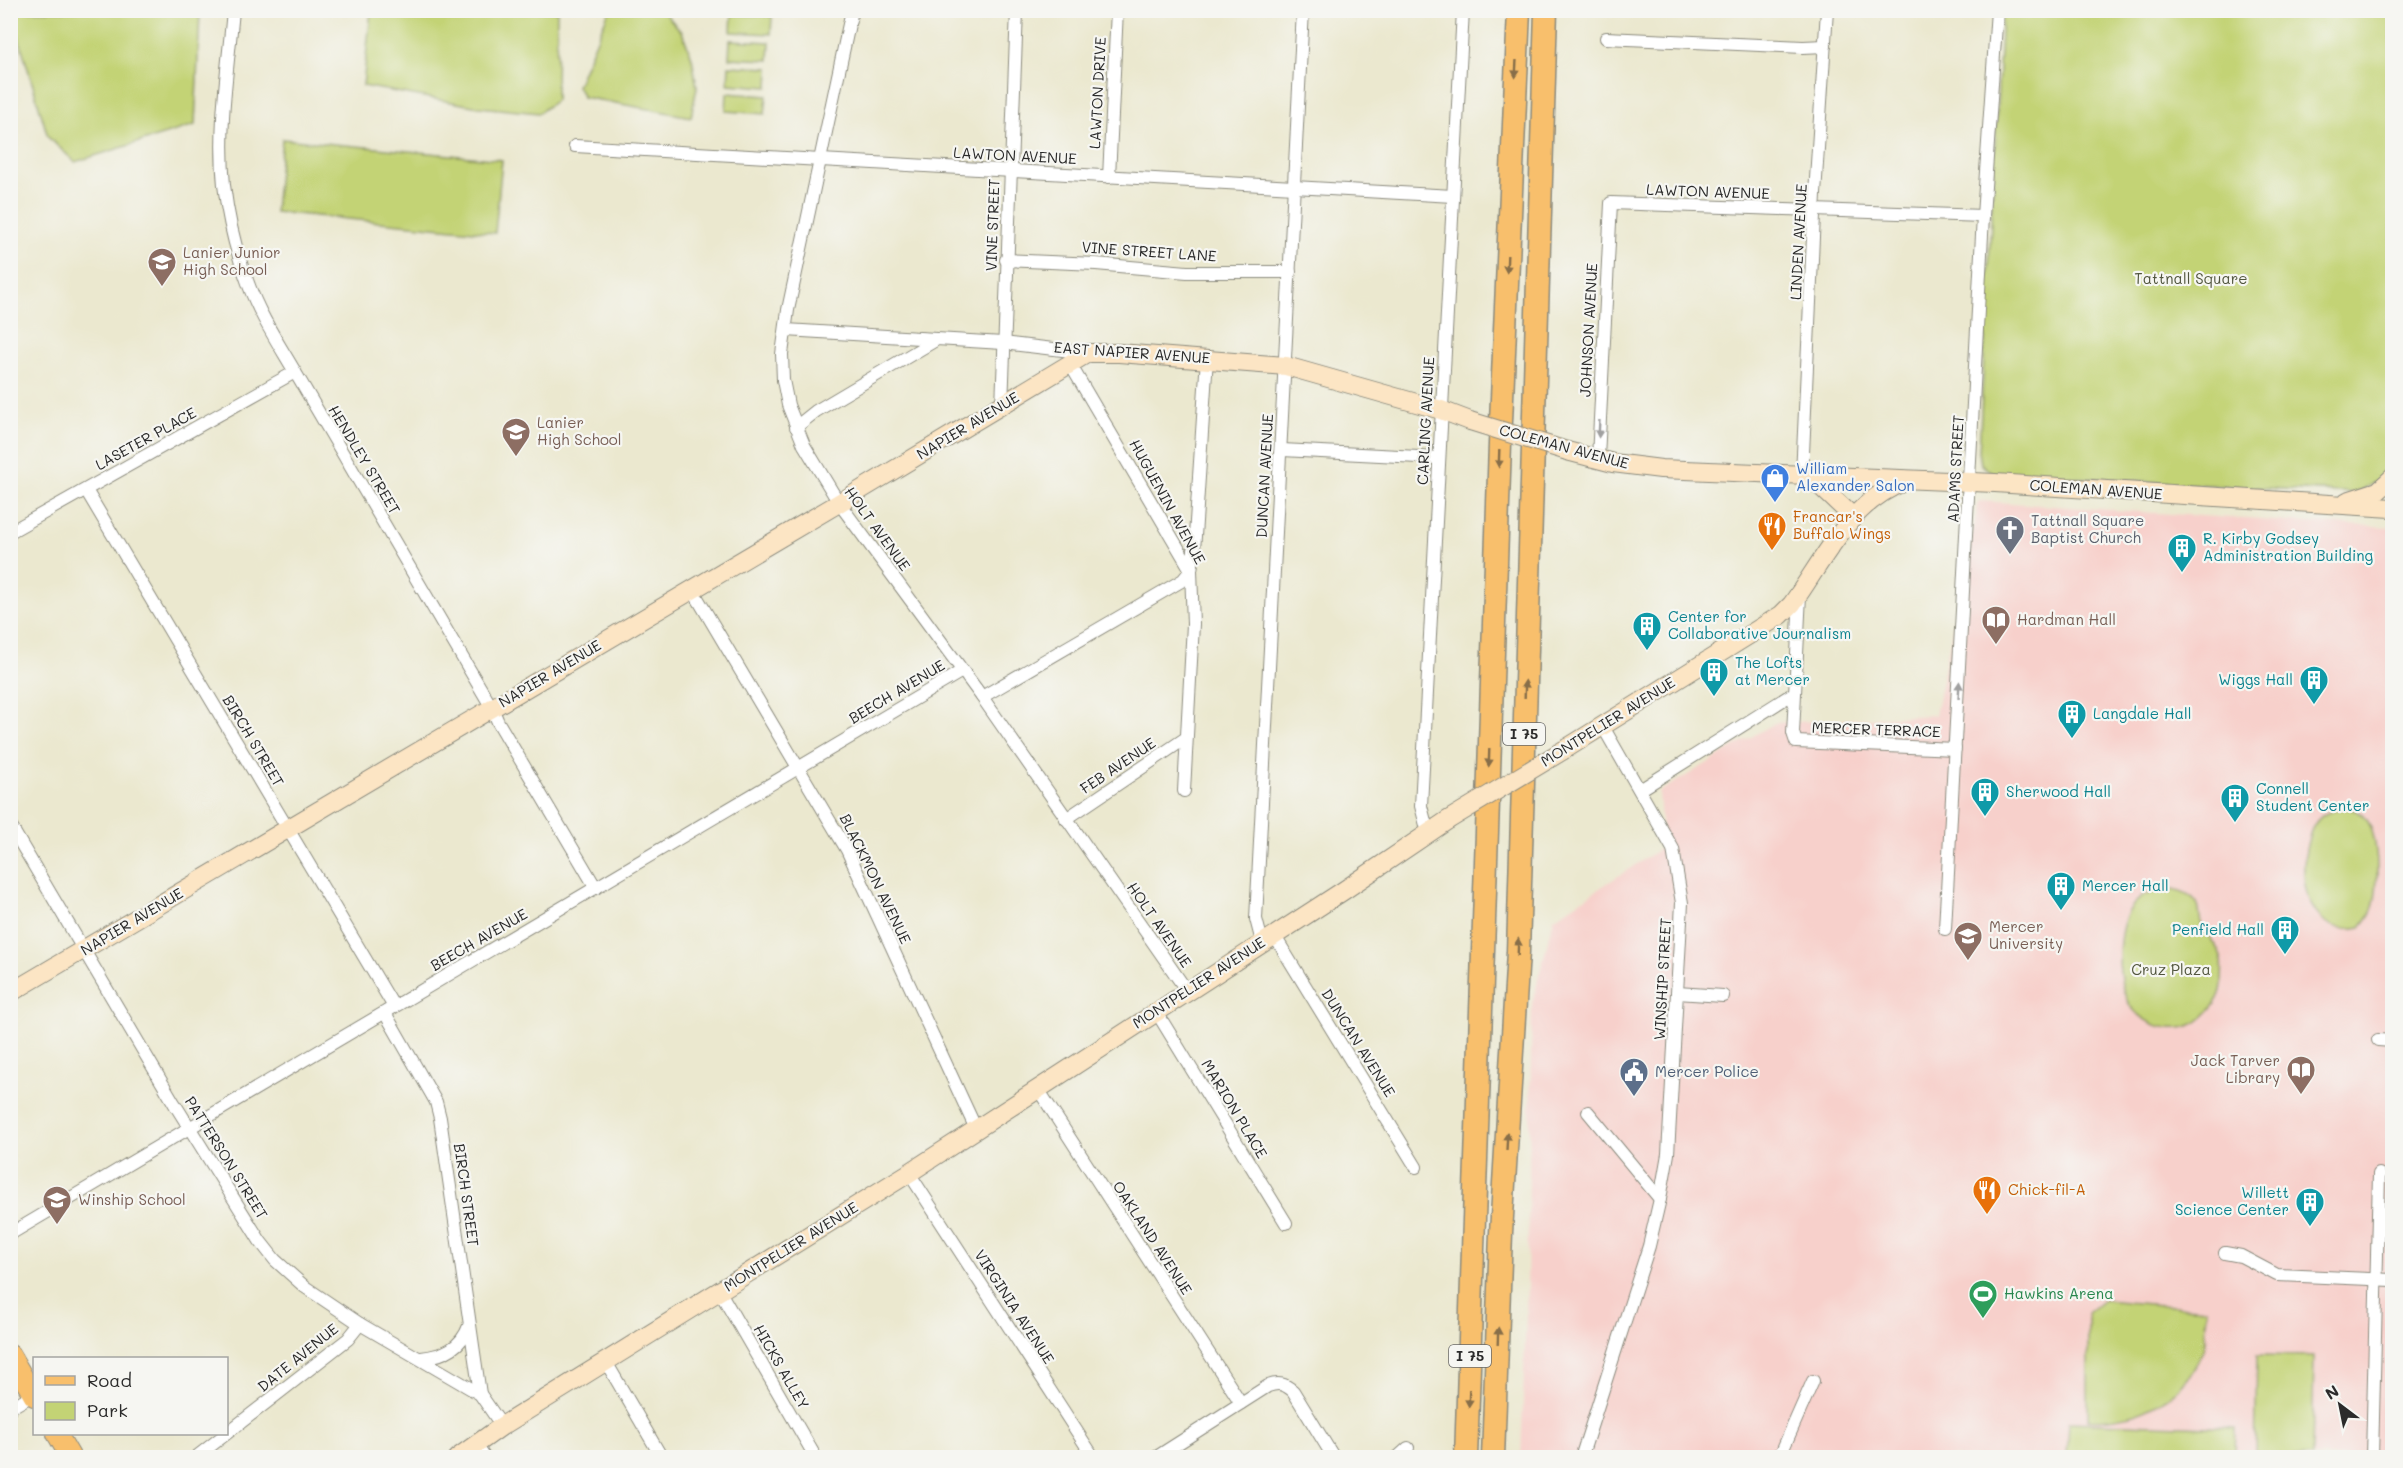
<svg xmlns="http://www.w3.org/2000/svg" width="2403" height="1468" viewBox="0 0 2403 1468" font-family="Mali,sans-serif">
	<rect width="100%" height="100%" fill="#f6f6f2"/>
	<filter id="ink" filterUnits="userSpaceOnUse"><feTurbulence type="fractalNoise" baseFrequency=".0167" numOctaves="2"/><feDisplacementMap in="SourceGraphic" scale="12" xChannelSelector="R" yChannelSelector="G"/><feConvolveMatrix kernelMatrix="1 2 1 2 8 2 1 2 1" color-interpolation-filters="sRGB"/></filter>
	<filter id="wash" filterUnits="userSpaceOnUse"><feTurbulence type="fractalNoise" baseFrequency=".008" numOctaves="4" result="noise"/><feDisplacementMap in="SourceGraphic" scale="24" xChannelSelector="R" yChannelSelector="G"/><feGaussianBlur stdDeviation="1.35" result="paint"/><feColorMatrix in="noise" values="0 0 0 0 0 0 0 0 0 0 0 0 0 0 0 0 0 1.4 0 .05"/><feComposite in="paint" operator="in"/></filter>
	<g filter="url(#wash)">
		<rect width="100%" height="100%" fill="#ebe8cf"/>
		<!-- built -->
		<path fill="#f7d0cb" d="M1979,501L2306,523L2392,527V1457L1521,1458L1527,1286L1532,1003L1554,918L1663,847L1659,792L1775,723L1935,715Z"/>
		<!-- green -->
		<g fill="#c3d375" stroke="#777f50" stroke-width="1.5">
			<path d="M662,10L682,32L692,58L697,87L691,117L583,97L577,86L609,11Z"/>
			<path d="M11,11H200L195,125L75,162L48,137Z"/>
			<path d="M371,11H557L556,100L539,113L479,107L363,86Z"/>
			<path d="M2002,11H2392V464L2388,475L2356,493L1992,473L1981,464L1979,452Z"/>
			<path d="M732,14L772,16L771,34L731,32Z"/>
			<path d="M730,40L770,42L769,60L729,58Z"/>
			<path d="M729,66L769,68L768,87L728,84Z"/>
			<path d="M727,93L767,96L765,114L726,111Z"/>
			<path d="M282,139L502,160L495,233L275,212Z"/>
			<path d="M2348,808C2354,810 2359,811 2364,816C2380,834 2379,885 2373,907C2371,915 2366,920 2361,927C2312,937 2298,888 2306,850C2309,835 2312,822 2325,814C2332,810 2340,809 2348,808Z"/>
			<path d="M2165,888C2176,889 2190,892 2197,903C2200,909 2199,919 2202,925C2207,937 2220,947 2222,961C2223,968 2222,976 2222,983C2222,996 2212,1009 2202,1018C2180,1038 2142,1027 2128,1002C2115,977 2115,922 2136,902C2144,894 2155,891 2165,888Z"/>
			<path d="M2104,1300L2206,1309C2205,1320 2207,1335 2204,1346C2188,1398 2138,1421 2088,1420V1313Z"/>
			<path d="M2257,1355L2314,1356L2312,1457H2255Z"/>
			<path d="M2069,1422L2236,1428L2235,1457H2067Z"/>
		</g>
	</g>
	<g filter="url(#ink)">
		<g fill="none" stroke-linecap="round" stroke-linejoin="round">
			<!-- street casing -->
			<g stroke="#8b8a7d" stroke-width="14">
				<g id="street">
					<path d="M233,10C228,68 218,127 224,185C228,218 236,252 248,283C259,314 278,343 295,372L492,708L498,722L596,888"/>
					<path d="M852,10L788,310L782,354L783,380L788,405L804,445L839,503L982,697L1187,991"/>
					<path d="M1606,38L1803,47L1825,46"/>
					<path d="M575,146L1453,196"/>
					<path d="M1109,177L1117,10"/>
					<path d="M1006,260L1096,264L1187,272H1290"/>
					<path d="M786,330L1003,343L1088,353"/>
					<path d="M1070,364L1191,570L1193,624L1184,791"/>
					<path d="M1002,406L1017,10"/>
					<path d="M796,427L816,411L934,341"/>
					<path d="M1282,450L1438,458"/>
					<path d="M1598,458L1611,203L1983,216"/>
					<path d="M1802,475L1815,194L1827,10"/>
					<path d="M86,490L394,1007"/>
					<path d="M10,532L295,372"/>
					<path d="M692,589L847,850L976,1129"/>
					<path d="M1800,595L1793,733L1796,742L1955,749"/>
					<path d="M982,697L1183,580L1191,570L1194,551L1207,358"/>
					<path d="M1640,790L1794,693"/>
					<path d="M1066,819L1186,738"/>
					<path d="M10,825L174,1103L260,1241L275,1260L305,1287L360,1324L480,1394L502,1426"/>
					<path d="M1428,833L1421,806L1463,10"/>
					<path d="M1945,929L1983,216L1997,10"/>
					<path d="M1274,935L1416,1167"/>
					<path d="M1262,942L1256,919L1303,10"/>
					<path d="M1677,993L1723,996"/>
					<path d="M1156,1011L1286,1223"/>
					<path d="M385,1013L436,1102L440,1118L480,1394"/>
					<path d="M2378,1040L2392,1041"/>
					<path d="M1038,1089L1241,1403"/>
					<path d="M1588,1112L1660,1199"/>
					<path d="M909,1173L1094,1458"/>
					<path d="M10,1234L962,671"/>
					<path d="M2225,1253L2241,1256L2277,1275L2392,1280"/>
					<path d="M720,1292L816,1458"/>
					<path d="M421,1358C443,1356 461,1348 469,1326"/>
					<path d="M606,1362L662,1458"/>
					<path d="M10,1408L34,1394"/>
					<path d="M475,1444L485,1458"/>
					<path d="M195,1458L348,1339L360,1324"/>
					<path d="M1155,1458L1268,1386C1279,1382 1285,1384 1293,1391L1334,1458"/>
					<path d="M1397,1458L1408,1448"/>
					<path d="M1581,1458L1649,1246L1660,1199L1668,1154L1682,903L1673,849L1602,725"/>
					<path d="M1779,1458L1813,1381"/>
					<path d="M2372,1458L2379,1174"/>
				</g>
			</g>
			<!-- secondary casing -->
			<g stroke="#8b8a7d" stroke-width="20">
				<g id="secondary">
					<path d="M1567,451L1613,463L1661,469L1995,483L2392,508"/>
					<path d="M1803,476L1816,482L1853,517"/>
					<path d="M2347,501L2378,491L2392,478"/>
					<path d="M1567,748L1781,615L1792,604C1825,558 1850,501 1906,481"/>
					<path d="M10,993L839,503L1088,353H1119L1286,366L1441,410L1470,421"/>
					<path d="M457,1458L502,1426L909,1173L1343,891L1448,820"/>
				</g>
			</g>
			<!-- primary casing -->
			<g stroke="#8b8a7d" stroke-width="22">
				<g id="primary">
					<path d="M10,1355L34,1396"/>
					<path d="M57,1434L71,1458"/>
				</g>
			</g>
			<!-- highway casing -->
			<g stroke="#8b8a7d" stroke-width="25">
				<g id="highway">
					<path d="M1466,1458L1500,444L1519,10"/>
					<path d="M1493,1458L1501,1233L1518,952L1546,10"/>
				</g>
			</g>
			<!-- street -->
			<use href="#street" stroke="#fff" stroke-width="12"/>
			<!-- secondary -->
			<use href="#secondary" stroke="#fce5c4" stroke-width="18"/>
			<!-- primary -->
			<use href="#primary" stroke="#f8bf6c" stroke-width="20"/>
			<!-- highway -->
			<use href="#highway" stroke="#f8bf6c" stroke-width="22"/>
			<!-- secondary-bridge casing -->
			<g stroke="#8b8a7d" stroke-width="20" stroke-linecap="butt">
				<g id="secondary-bridge">
					<path d="M1470,421L1567,451"/>
					<path d="M1448,820L1567,748"/>
				</g>
			</g>
			<!-- secondary-bridge -->
			<use href="#secondary-bridge" stroke="#fce5c4" stroke-width="18"/>
		</g>
		<!-- one-way arrows -->
		<defs><path id="oneway-solid" d="M-6-.8H1V-3.2L6.5 0L1 3.2V.8H-6Z" transform="scale(1.5)"/></defs>
		<g fill="#876e48">
			<use href="#oneway-solid" transform="translate(1516 69) rotate(93)"/>
			<use href="#oneway-solid" transform="translate(1507 264) rotate(92)"/>
			<use href="#oneway-solid" transform="translate(1499 459) rotate(92)"/>
			<use href="#oneway-solid" transform="translate(1525 689) rotate(-88)"/>
			<use href="#oneway-solid" transform="translate(1489 758) rotate(92)"/>
			<use href="#oneway-solid" transform="translate(1518 947) rotate(-88)"/>
			<use href="#oneway-solid" transform="translate(1507 1141) rotate(-87)"/>
			<use href="#oneway-solid" transform="translate(1498 1336) rotate(-88)"/>
			<use href="#oneway-solid" transform="translate(1469 1398) rotate(92)"/>
		</g>
		<g fill="#a0a0a0">
			<use href="#oneway-solid" transform="translate(1599 429) rotate(93)"/>
			<use href="#oneway-solid" transform="translate(1959 690) rotate(-87)"/>
		</g>
	</g>
	<!-- icons -->
	<defs>
		<g id="school-pin" transform="scale(1.5)"><path d="M0 17L-7.5 6A9.5 9.5 0 1 1 7.5 6Z" fill="#8d6e63" stroke="#f6f6f2"/><path d="M0-5L7-2L0 1L-7-2ZM-4 1L0 2.5L4 1V4Q0 6-4 4Z" fill="#fff"/></g>
		<g id="shop-pin" transform="scale(1.5)"><path d="M0 17L-7.5 6A9.5 9.5 0 1 1 7.5 6Z" fill="#3f7fe0" stroke="#f6f6f2"/><path d="M-5-2.5h2.3a2.7 3.5 0 0 1 5.4 0H5L5.5 6h-11ZM-1.5-2.5h3a1.5 2.3 0 0 0-3 0Z" fill="#fff"/></g>
		<g id="restaurant-pin" transform="scale(1.5)"><path d="M0 17L-7.5 6A9.5 9.5 0 1 1 7.5 6Z" fill="#e8710a" stroke="#f6f6f2"/><path d="M-5-6h1v4h1v-4h1v4h1v-4h1v5L-1.5 .5V6h-2V.5L-5-1ZM5-6V6H3V1.5H1.5Q1.5-4 5-6Z" fill="#fff"/></g>
		<g id="church-pin" transform="scale(1.5)"><path d="M0 17L-7.5 6A9.5 9.5 0 1 1 7.5 6Z" fill="#6b7280" stroke="#f6f6f2"/><path d="M-1.2-6h2.4v3.5h3.3v2.4h-3.3V6h-2.4V-.1h-3.3v-2.4h3.3Z" fill="#fff"/></g>
		<g id="building-pin" transform="scale(1.5)"><path d="M0 17L-7.5 6A9.5 9.5 0 1 1 7.5 6Z" fill="#0f9aa8" stroke="#f6f6f2"/><path d="M-4-6H4V6H1V3H-1V6H-4ZM-2.5-4.3h1.7v1.8h-1.7ZM.8-4.3h1.7v1.8H.8ZM-2.5-1h1.7V.8h-1.7ZM.8-1h1.7V.8H.8Z" fill="#fff"/></g>
		<g id="library-pin" transform="scale(1.5)"><path d="M0 17L-7.5 6A9.5 9.5 0 1 1 7.5 6Z" fill="#8d6e63" stroke="#f6f6f2"/><path d="M-6-4Q-3-5.5-.7-3.5V5Q-3 3-6 4ZM6-4Q3-5.5 .7-3.5V5Q3 3 6 4Z" fill="#fff"/></g>
		<g id="university-pin" transform="scale(1.5)"><path d="M0 17L-7.5 6A9.5 9.5 0 1 1 7.5 6Z" fill="#8d6e63" stroke="#f6f6f2"/><path d="M0-5L7-2L0 1L-7-2ZM-4 1L0 2.5L4 1V4Q0 6-4 4Z" fill="#fff"/></g>
		<g id="civic-pin" transform="scale(1.5)"><path d="M0 17L-7.5 6A9.5 9.5 0 1 1 7.5 6Z" fill="#5c6f8a" stroke="#f6f6f2"/><path d="M-.6-6.5H3V-4.5H.6V-3L4-1V1h2V6H-6V1h2V-1L-.6-3ZM-1.2 2.5V6h2.4V2.5Z" fill="#fff"/></g>
		<g id="stadium-pin" transform="scale(1.5)"><path d="M0 17L-7.5 6A9.5 9.5 0 1 1 7.5 6Z" fill="#2e9e5b" stroke="#f6f6f2"/><path d="M0-5a6.5 5 0 1 0 0 10a6.5 5 0 1 0 0-10ZM-3.5-1.8h7v3.6h-7Z" fill="#fff"/></g>
	</defs>
	<g fill-rule="evenodd">
		<use href="#school-pin" x="162" y="262"/>
		<use href="#school-pin" x="516" y="432"/>
		<use href="#shop-pin" x="1775" y="478"/>
		<use href="#restaurant-pin" x="1772" y="526"/>
		<use href="#church-pin" x="2010" y="530"/>
		<use href="#building-pin" x="2182" y="548"/>
		<use href="#library-pin" x="1996" y="620"/>
		<use href="#building-pin" x="1647" y="626"/>
		<use href="#building-pin" x="1714" y="672"/>
		<use href="#building-pin" x="2314" y="680"/>
		<use href="#building-pin" x="2072" y="714"/>
		<use href="#building-pin" x="1985" y="792"/>
		<use href="#building-pin" x="2235" y="798"/>
		<use href="#building-pin" x="2061" y="886"/>
		<use href="#building-pin" x="2285" y="930"/>
		<use href="#university-pin" x="1968" y="936"/>
		<use href="#library-pin" x="2301" y="1070"/>
		<use href="#civic-pin" x="1634" y="1072"/>
		<use href="#restaurant-pin" x="1987" y="1190"/>
		<use href="#school-pin" x="57" y="1200"/>
		<use href="#building-pin" x="2310" y="1202"/>
		<use href="#stadium-pin" x="1983" y="1294"/>
	</g>
	<g text-anchor="middle" stroke-width="4.5" stroke-linejoin="round" paint-order="stroke">
		<!-- shield labels -->
		<g fill="#f6f6f2" stroke="#686867" stroke-width="1.5">
			<rect x="1503" y="723" width="42" height="22" rx="4.5"/>
			<rect x="1449" y="1345" width="42" height="22" rx="4.5"/>
		</g>
		<g font-size="14" font-weight="bold" fill="#2b2b2b">
			<text x="1524" y="739">I 75</text>
			<text x="1470" y="1361">I 75</text>
		</g>
		<!-- street labels -->
		<g font-size="15" fill="#2b2b2b" stroke="#f6f6f2">
			<text transform="translate(1098 93) rotate(-87)" y="5">LAWTON DRIVE</text>
			<text transform="translate(1015 156) rotate(3)" y="5">LAWTON AVENUE</text>
			<text transform="translate(1708 192) rotate(2)" y="5">LAWTON AVENUE</text>
			<text transform="translate(993 225) rotate(-88)" y="5">VINE STREET</text>
			<text transform="translate(1799 242) rotate(-87)" y="5">LINDEN AVENUE</text>
			<text transform="translate(1149 252) rotate(4)" y="5">VINE STREET LANE</text>
			<text transform="translate(1589 330) rotate(-87)" y="5">JOHNSON AVENUE</text>
			<text transform="translate(1132 353) rotate(4)" y="5">EAST NAPIER AVENUE</text>
			<text transform="translate(1426 421) rotate(-87)" y="5">CARLING AVENUE</text>
			<text transform="translate(968 426) rotate(-31)" y="5">NAPIER AVENUE</text>
			<text transform="translate(146 439) rotate(-29)" y="5">LASETER PLACE</text>
			<text transform="translate(1564 447) rotate(15)" y="5">COLEMAN AVENUE</text>
			<text transform="translate(364 460) rotate(59)" y="5">HENDLEY STREET</text>
			<text transform="translate(1956 469) rotate(-87)" y="5">ADAMS STREET</text>
			<text transform="translate(1265 476) rotate(-87)" y="5">DUNCAN AVENUE</text>
			<text transform="translate(2096 490) rotate(4)" y="5">COLEMAN AVENUE</text>
			<text transform="translate(1167 502) rotate(61)" y="5">HUGUENIN AVENUE</text>
			<text transform="translate(877 529) rotate(54)" y="5">HOLT AVENUE</text>
			<text transform="translate(550 674) rotate(-31)" y="5">NAPIER AVENUE</text>
			<text transform="translate(897 692) rotate(-31)" y="5">BEECH AVENUE</text>
			<text transform="translate(1608 722) rotate(-32)" y="5">MONTPELIER AVENUE</text>
			<text transform="translate(1876 730) rotate(2)" y="5">MERCER TERRACE</text>
			<text transform="translate(253 741) rotate(59)" y="5">BIRCH STREET</text>
			<text transform="translate(1118 766) rotate(-34)" y="5">FEB AVENUE</text>
			<text transform="translate(875 879) rotate(64)" y="5">BLACKMON AVENUE</text>
			<text transform="translate(132 922) rotate(-31)" y="5">NAPIER AVENUE</text>
			<text transform="translate(1159 925) rotate(55)" y="5">HOLT AVENUE</text>
			<text transform="translate(479 940) rotate(-30)" y="5">BEECH AVENUE</text>
			<text transform="translate(1663 979) rotate(-87)" y="5">WINSHIP STREET</text>
			<text transform="translate(1199 983) rotate(-33)" y="5">MONTPELIER AVENUE</text>
			<text transform="translate(1358 1043) rotate(58)" y="5">DUNCAN AVENUE</text>
			<text transform="translate(1234 1109) rotate(59)" y="5">MARION PLACE</text>
			<text transform="translate(226 1158) rotate(58)" y="5">PATTERSON STREET</text>
			<text transform="translate(466 1195) rotate(82)" y="5">BIRCH STREET</text>
			<text transform="translate(1152 1238) rotate(57)" y="5">OAKLAND AVENUE</text>
			<text transform="translate(791 1247) rotate(-32)" y="5">MONTPELIER AVENUE</text>
			<text transform="translate(1014 1307) rotate(57)" y="5">VIRGINIA AVENUE</text>
			<text transform="translate(298 1358) rotate(-39)" y="5">DATE AVENUE</text>
			<text transform="translate(781 1367) rotate(60)" y="5">HICKS ALLEY</text>
		</g>
		<!-- education labels -->
		<g font-size="15" fill="#785e54" stroke="#f6f6f2" text-anchor="start">
			<text x="183" y="258">Lanier Junior<tspan x="183" dy="17">High School</tspan></text>
			<text x="537" y="428">Lanier<tspan x="537" dy="17">High School</tspan></text>
			<text x="2017" y="625">Hardman Hall</text>
			<text x="1989" y="932">Mercer<tspan x="1989" dy="17">University</tspan></text>
			<text x="2280" y="1066" text-anchor="end">Jack Tarver<tspan x="2280" dy="17">Library</tspan></text>
			<text x="78" y="1205">Winship School</text>
		</g>
		<!-- park labels -->
		<g font-size="15" fill="#51553e" stroke="#f6f6f2">
			<text x="2191" y="284">Tattnall Square</text>
			<text x="2171" y="975">Cruz Plaza</text>
		</g>
		<!-- shop labels -->
		<g font-size="15" fill="#366cbe" stroke="#f6f6f2" text-anchor="start">
			<text x="1796" y="474">William<tspan x="1796" dy="17">Alexander Salon</tspan></text>
		</g>
		<!-- food labels -->
		<g font-size="15" fill="#c56008" stroke="#f6f6f2" text-anchor="start">
			<text x="1793" y="522">Francar's<tspan x="1793" dy="17">Buffalo Wings</tspan></text>
			<text x="2008" y="1195">Chick-fil-A</text>
		</g>
		<!-- worship labels -->
		<g font-size="15" fill="#5b616d" stroke="#f6f6f2" text-anchor="start">
			<text x="2031" y="526">Tattnall Square<tspan x="2031" dy="17">Baptist Church</tspan></text>
		</g>
		<!-- culture labels -->
		<g font-size="15" fill="#0d838f" stroke="#f6f6f2" text-anchor="start">
			<text x="2203" y="544">R. Kirby Godsey<tspan x="2203" dy="17">Administration Building</tspan></text>
			<text x="1668" y="622">Center for<tspan x="1668" dy="17">Collaborative Journalism</tspan></text>
			<text x="1735" y="668">The Lofts<tspan x="1735" dy="17">at Mercer</tspan></text>
			<text x="2293" y="685" text-anchor="end">Wiggs Hall</text>
			<text x="2093" y="719">Langdale Hall</text>
			<text x="2256" y="794">Connell<tspan x="2256" dy="17">Student Center</tspan></text>
			<text x="2006" y="797">Sherwood Hall</text>
			<text x="2082" y="891">Mercer Hall</text>
			<text x="2264" y="935" text-anchor="end">Penfield Hall</text>
			<text x="2289" y="1198" text-anchor="end">Willett<tspan x="2289" dy="17">Science Center</tspan></text>
		</g>
		<!-- service labels -->
		<g font-size="15" fill="#4e5e75" stroke="#f6f6f2" text-anchor="start">
			<text x="1655" y="1077">Mercer Police</text>
		</g>
		<!-- leisure labels -->
		<g font-size="15" fill="#27864d" stroke="#f6f6f2" text-anchor="start">
			<text x="2004" y="1299">Hawkins Arena</text>
		</g>
	</g>
	<!-- margin -->
	<rect width="2403" height="1468" fill="none" stroke="#f6f6f2" stroke-width="36"/>
	<!-- legend -->
	<rect x="33" y="1357" width="195" height="78" fill="#f6f6f2" stroke="#a5a5a2" stroke-width="1.5"/>
	<rect x="45" y="1376" width="30" height="9" fill="#f8bf6c" stroke="#a5a5a2" stroke-width="1.5"/>
	<text x="87" y="1387" font-size="18" fill="#2b2b2b">Road</text>
	<rect x="45" y="1402" width="30" height="18" fill="#c3d375" stroke="#a5a5a2" stroke-width="1.5"/>
	<text x="87" y="1417" font-size="18" fill="#2b2b2b">Park</text>
	<!-- north arrow -->
	<g transform="translate(2340 1405) rotate(328)" stroke="#f6f6f2" stroke-width="4.5" paint-order="stroke">
	<path d="M0-4.5L10 22L0 15L-10 22Z" fill="#2b2b2b"/>
	<text y="-9" font-size="16" font-weight="bold" text-anchor="middle" fill="#2b2b2b">N</text>
	</g>
</svg>
